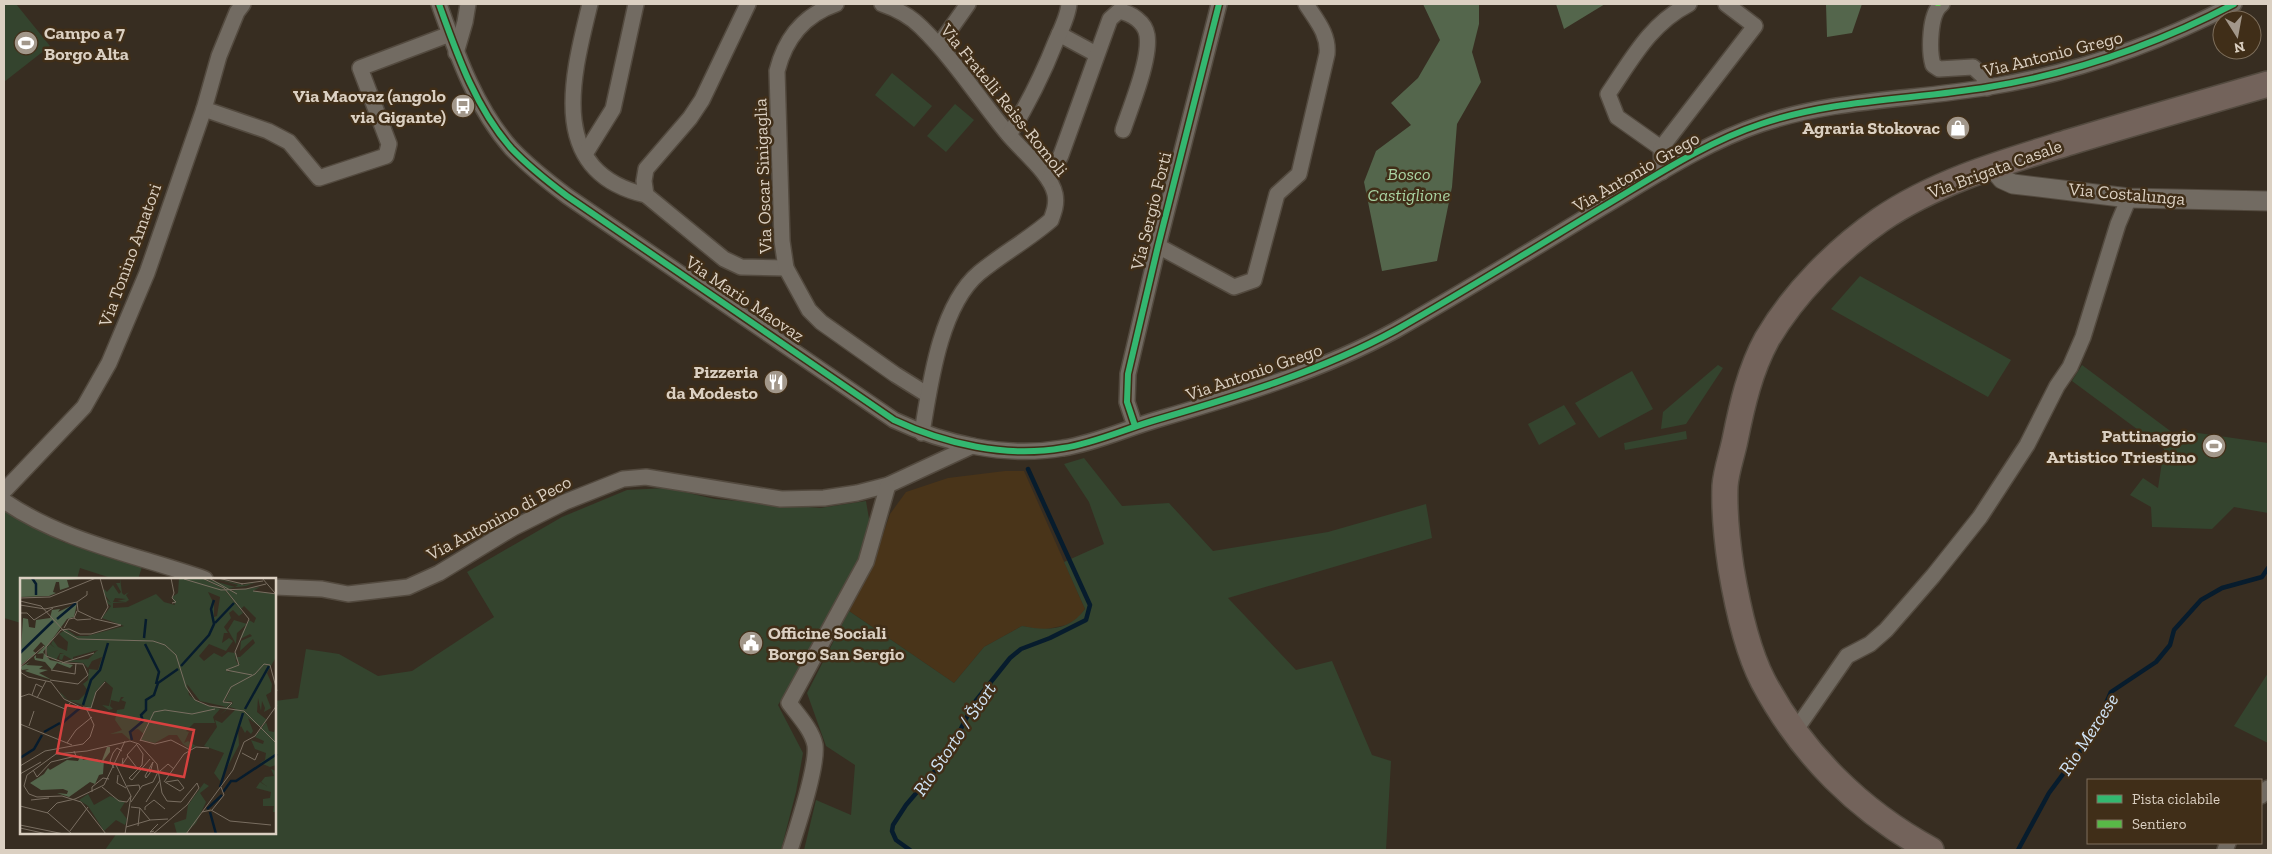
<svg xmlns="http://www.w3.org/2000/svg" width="2272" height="854" viewBox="0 0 2272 854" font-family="'Zilla Slab',serif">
	<rect width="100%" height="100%" fill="#372d21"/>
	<!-- built -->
	<path fill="#493419" d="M1005,471H1024L1085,609L1078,619L1066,625L1042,630L1022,626L984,647L954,683L849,611L874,561L890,514L906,492L948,478Z"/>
	<!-- green -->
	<g fill="#34442e">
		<path d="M4,4H16L50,46L4,82Z"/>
		<path d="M892,73L932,106L914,127L875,95Z"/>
		<path d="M955,104L974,120L946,152L927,136Z"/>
		<path d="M1860,276L2011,360L1988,397L1831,309Z"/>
		<path d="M1718,365L1723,368L1686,424L1661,429L1663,412Z"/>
		<path d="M2082,365L2181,439L2185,429L2191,432L2268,443V513L2234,507L2212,529L2152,527L2151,507L2130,495L2143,478L2158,488L2164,449L2072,381Z"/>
		<path d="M1632,371L1653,409L1599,438L1575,403Z"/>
		<path d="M1564,405L1576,424L1539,445L1528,424Z"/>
		<path d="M1686,431L1687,439L1625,450L1624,443Z"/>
		<path d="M1084,458L1122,506L1169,503L1213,551L1328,532L1426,504L1432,538L1228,598L1296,670L1332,661L1372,755L1391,761L1386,850H804L816,800L851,815L855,765L826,746L807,693L849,611L954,683L984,647L1022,626C1046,631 1070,631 1085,609L1064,562L1104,544L1089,502L1064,464Z"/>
		<path d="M666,488L715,499L820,508L866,501L870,525L854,580L778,705L803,753L796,792L781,850H105L117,833H275V701L298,698L306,649L339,654L378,676L412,671L494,617L467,572L562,517L627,490Z"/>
		<path d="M4,511L63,542L142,567L138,579H114L80,568L77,579H21V623L4,618Z"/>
		<path d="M2268,673V743L2234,726Z"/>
	</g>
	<!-- forest -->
	<g fill="#54664c">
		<path d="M1423,4L1479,5V24L1472,52L1481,82L1457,124L1452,187L1437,261L1382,271L1364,182L1376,151L1411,125L1391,103L1418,78L1440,40Z"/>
		<path d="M1556,4H1605L1564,29Z"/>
		<path d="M1826,4H1862L1852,33L1827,37Z"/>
	</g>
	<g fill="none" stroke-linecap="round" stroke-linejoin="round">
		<!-- stream -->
		<g stroke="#071c2d" stroke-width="4.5">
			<path d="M910,850L896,840L892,831L893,825L906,805L946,758L974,703L1010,658L1021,649L1050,638L1086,620L1090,605L1028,469"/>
			<path d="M2018,850L2049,793L2092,735L2111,692L2156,662L2170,645L2174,630L2201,600L2222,588L2262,577L2268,568"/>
		</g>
		<!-- minor casing -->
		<g stroke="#534a3f" stroke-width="18">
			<g id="minor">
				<path d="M439,4C457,54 475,107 511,148C528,166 547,181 567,196L894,420C945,444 1006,458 1063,448C1096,443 1127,428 1159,419C1241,395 1321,371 1396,330C1465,291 1533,249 1601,208C1652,178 1704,143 1761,124C1834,99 1913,100 1989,87C2075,73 2157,44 2234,4"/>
				<path d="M590,4C572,77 546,172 646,195L724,259L741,267L786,268"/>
				<path d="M836,4C804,15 785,39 777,71L782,241L786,268L809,310L821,322L896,375L928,395"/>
				<path d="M882,4C897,9 910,16 921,27C954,59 979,99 1008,134C1022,151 1051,174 1055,194C1057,204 1054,212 1051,220C1028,240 1002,254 979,273C940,306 930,384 922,433"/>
				<path d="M1942,4C1929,13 1929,51 1933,65L1939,69L1973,67L1983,76L1987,88"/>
				<path d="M1059,34L1096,54"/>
				<path d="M939,45L968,4"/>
				<path d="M456,53L465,22L468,4"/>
				<path d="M204,109L268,131L289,142L319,178L386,156L389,144L360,68L450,34"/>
				<path d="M1009,135C1028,104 1043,74 1056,41C1061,30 1068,16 1069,4"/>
				<path d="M1661,148L1617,117L1608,94C1632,59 1650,24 1689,4"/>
				<path d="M585,154L613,109L636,4"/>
				<path d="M1662,172L1661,148L1755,26L1726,4"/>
				<path d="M1049,180L1061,155L1110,19L1119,11C1131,13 1145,22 1147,35C1151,58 1131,106 1123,130"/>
				<path d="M646,195L644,181L646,169L690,118L702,100L748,4"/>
				<path d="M1158,246L1234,287L1254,280L1277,194L1299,174L1327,54C1329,34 1316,20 1306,4"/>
				<path d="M1135,426L1127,402L1128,374L1158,246L1219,4"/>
				<path d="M4,491L84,407L109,363L147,273L204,109L219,56L237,12L243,4"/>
				<path d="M4,501C64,542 137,555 205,579"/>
				<path d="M275,587L322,589L348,594L408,587L439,573L513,528L565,502L623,479L646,477L781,499L824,498L857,493L888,485L972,446"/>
				<path d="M1795,731L1847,656L1870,644L1886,630L1933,576L1980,517L2027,445L2057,386L2070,367L2083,337L2118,224L2129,198"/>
				<path d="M2261,796L2268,788"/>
				<path d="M790,850C797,828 818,766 815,745C812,730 798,715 789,703L866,562L888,485"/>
				<path d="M2225,850L2228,843"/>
			</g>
		</g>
		<!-- tertiary casing -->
		<g stroke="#534a3f" stroke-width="21">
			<path id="tertiary" d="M1992,167L2002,179L2013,184L2129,198L2268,201"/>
		</g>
		<!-- primary casing -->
		<g stroke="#534a3f" stroke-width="28">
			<path id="primary" d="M1931,850C1859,811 1801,753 1763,681C1746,648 1737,604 1731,568C1727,541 1724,513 1725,486C1726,471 1732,455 1735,440C1742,405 1750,370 1767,339C1794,293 1837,250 1880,220C1937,181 2005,162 2070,142C2136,122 2202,103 2268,84"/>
		</g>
		<!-- minor -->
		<use href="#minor" stroke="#726b62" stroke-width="15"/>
		<!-- tertiary -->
		<use href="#tertiary" stroke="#726b62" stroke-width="19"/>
		<!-- primary -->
		<use href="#primary" stroke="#73635b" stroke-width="25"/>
		<!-- quiet -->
		<path stroke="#58b947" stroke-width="5" stroke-dasharray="10 5" stroke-linecap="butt" d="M1938,4V6"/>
		<!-- cycleway casing -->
		<g stroke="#402e18" stroke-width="9">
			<g id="cycleway">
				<path d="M439,4C457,54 475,107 511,148C528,166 547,181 567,196L894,420C945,444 1006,458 1063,448C1096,443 1127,428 1159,419C1241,395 1321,371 1396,330C1465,291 1533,249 1601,208C1652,178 1704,143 1761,124C1834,99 1913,100 1989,87C2075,73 2157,44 2234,4"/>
				<path d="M1135,426L1127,402L1128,374L1158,246L1219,4"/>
			</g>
		</g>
		<!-- cycleway -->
		<use href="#cycleway" stroke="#33b770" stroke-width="6"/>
	</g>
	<!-- icons -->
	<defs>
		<g id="stadium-disc" transform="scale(1.25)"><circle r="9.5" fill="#a2978a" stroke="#402e18"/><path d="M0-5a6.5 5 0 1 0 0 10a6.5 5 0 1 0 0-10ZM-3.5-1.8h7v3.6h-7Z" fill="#fff"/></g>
		<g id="bus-disc" transform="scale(1.25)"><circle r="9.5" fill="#a2978a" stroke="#402e18"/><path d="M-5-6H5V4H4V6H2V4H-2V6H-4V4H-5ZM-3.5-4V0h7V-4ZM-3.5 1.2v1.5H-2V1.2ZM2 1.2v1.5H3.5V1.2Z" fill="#fff"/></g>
		<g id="shop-disc" transform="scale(1.25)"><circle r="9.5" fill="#a2978a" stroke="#402e18"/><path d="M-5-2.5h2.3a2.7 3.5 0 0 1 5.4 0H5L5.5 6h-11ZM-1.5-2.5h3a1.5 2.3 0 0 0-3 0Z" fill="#fff"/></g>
		<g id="restaurant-disc" transform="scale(1.25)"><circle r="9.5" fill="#a2978a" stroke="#402e18"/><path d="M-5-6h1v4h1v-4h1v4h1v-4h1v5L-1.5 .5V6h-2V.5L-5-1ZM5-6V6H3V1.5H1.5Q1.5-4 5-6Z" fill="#fff"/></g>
		<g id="civic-disc" transform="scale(1.25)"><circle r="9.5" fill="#a2978a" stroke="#402e18"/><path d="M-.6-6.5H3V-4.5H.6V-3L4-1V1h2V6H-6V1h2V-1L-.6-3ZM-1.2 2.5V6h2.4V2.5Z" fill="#fff"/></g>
	</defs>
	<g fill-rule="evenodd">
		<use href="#stadium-disc" x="26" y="43"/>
		<use href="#bus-disc" x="463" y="106"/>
		<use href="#shop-disc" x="1958" y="128"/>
		<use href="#restaurant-disc" x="776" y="382"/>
		<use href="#stadium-disc" x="2214" y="446"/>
		<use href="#civic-disc" x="751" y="643"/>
	</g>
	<g text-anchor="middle" stroke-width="5" stroke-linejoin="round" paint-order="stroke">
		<!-- poi labels -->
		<g font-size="18" font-weight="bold" fill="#dbd0c2" stroke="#402e18" text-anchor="end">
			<text x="44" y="39" text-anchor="start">Campo a 7<tspan x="44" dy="21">Borgo Alta</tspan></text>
			<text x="446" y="102">Via Maovaz (angolo<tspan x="446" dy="21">via Gigante)</tspan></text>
			<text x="1940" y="134">Agraria Stokovac</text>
			<text x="758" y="378">Pizzeria<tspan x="758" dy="21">da Modesto</tspan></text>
			<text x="2196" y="442">Pattinaggio<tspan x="2196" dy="21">Artistico Triestino</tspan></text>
			<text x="768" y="639" text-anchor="start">Officine Sociali<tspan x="768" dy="21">Borgo San Sergio</tspan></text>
		</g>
		<!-- street labels -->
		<g font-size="18" fill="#dbd0c2" stroke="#402e18">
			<text transform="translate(2053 54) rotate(-14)" y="6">Via Antonio Grego</text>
			<text transform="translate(1004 100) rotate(51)" y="6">Via Fratelli Reiss-Romoli</text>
			<text transform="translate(1995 169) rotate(-20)" y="6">Via Brigata Casale</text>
			<text transform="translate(1636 172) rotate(-30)" y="6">Via Antonio Grego</text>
			<text transform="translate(763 176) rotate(-92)" y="6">Via Oscar Sinigaglia</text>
			<text transform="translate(2127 194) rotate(5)" y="6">Via Costalunga</text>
			<text transform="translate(1151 211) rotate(-76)" y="6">Via Sergio Forti</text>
			<text transform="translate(130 255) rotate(-70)" y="6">Via Tonino Amatori</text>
			<text transform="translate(745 299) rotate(34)" y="6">Via Mario Maovaz</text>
			<text transform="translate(1254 372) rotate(-19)" y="6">Via Antonio Grego</text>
			<text transform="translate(499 518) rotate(-28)" y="6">Via Antonino di Peco</text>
		</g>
		<!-- park labels -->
		<g font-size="18" font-style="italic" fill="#a9d3a2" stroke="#402e18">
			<text x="1409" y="180">Bosco<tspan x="1409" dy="21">Castiglione</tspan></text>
		</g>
		<!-- water labels -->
		<g font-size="19" font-style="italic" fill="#d1e4f6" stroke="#402e18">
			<text transform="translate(2088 734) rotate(-57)" y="7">Rio Mercese</text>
			<text transform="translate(954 739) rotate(-56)" y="7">Rio Storto / Štort</text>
		</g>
	</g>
	<!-- overview -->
	<g transform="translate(20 578)">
		<rect width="256" height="256" fill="#372d21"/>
		<path d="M100,0L102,15L104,17L109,14L106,17L109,22L106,24L97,23L106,21L95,20L93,24H109L93,25V30L108,29L136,16L144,24L155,27L152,19L158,15L159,0H181L204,11L223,35L219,38L213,32L209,35L211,40L204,49L208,55H204L202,65L209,60L213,63L206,73L189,66L179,78L184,83L194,75L202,79L208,74L215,75L216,83L219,87L206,92L207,93L212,95L207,92L220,86L216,81V74L217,79H220L235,65L233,61L220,73L221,63L232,58L230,56L220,61L222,55L229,42L234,45L236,40L224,28L221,31L223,33L220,31L204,10L183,0L215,9L218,7L193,0L223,7L237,4L226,8L208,10L213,11L208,13L240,9L233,13L256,16V79L247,95L252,106L251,114L246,117L251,130L244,134L245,130L242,123L241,133L238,120L237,134L247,142L240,149L228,140L233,153L231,156L227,152L225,155L221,148L218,151L219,167L200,203L194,195L204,175L184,168L197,149L195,142L202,145L216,131L210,129L200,137L213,125L211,123L204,124L213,107L203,124L211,125L206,130L196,131H200L193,139L195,145H174L166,153L169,154L164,165L168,163L176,168L170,171L163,166L157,157H149L135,165L121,162L124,156L118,151L110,153V162L102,155L90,156L102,152L95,142L97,132L104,131L106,124L101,122L104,119H101L99,124L91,122L90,128L93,131L89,132L82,127L89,128L93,110L85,103L76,113L71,130L48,122L42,118L40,114L48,122H59L68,113L63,106L68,102L69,91L78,92L82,79L72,83L68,90L63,85L43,83L68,81L78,72L53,79V82L44,77L42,82L39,81L40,76H44L40,75L36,82L28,79L26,70L30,66L35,70L31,66L33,62L38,69L47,73L48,64L39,56L46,51L56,58H67L104,48L82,40L91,28L88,26L84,19L91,25L84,16V11L87,14L93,7L99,16L101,14L96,5H100ZM188,14L200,19L197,38L194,39V26ZM167,106L180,123L207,129H192L178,124L169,117ZM214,42L227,46L217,55L216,66L208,52ZM246,144L249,153L254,154L256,148V187L250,189L240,185L245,182L246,175L235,171L231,162L243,166L244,163L235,159ZM251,191L256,193V234H253L254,228H243V221L250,220L251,214L236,210L240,204L248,209L241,204L245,199L254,198ZM184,205L189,208L180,215L186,224L176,245L165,256H157L154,245L166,241L168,227ZM68,216L74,227L90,218L105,224L100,232L107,241L105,247L96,242L84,253L68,228L59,222Z" fill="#34442e" fill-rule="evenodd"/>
		<path d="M0,0H61L62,1L47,2L49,9L40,12L39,4H36L33,14L36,15L29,18L0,19ZM57,25L54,39L47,41L23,74L30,82L53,87L50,90L37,85L32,92L25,84L15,82L14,79L16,77V80L23,81L24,75L17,76L25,68L21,64L13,73L16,75L0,88L3,40L8,41L9,49L15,50L16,42L30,40L32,32L40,31L38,34ZM10,84L6,87L23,88L19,91L28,92L19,95L32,102L5,93L9,91L2,92L0,89ZM87,169H90V174L84,182L83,196L79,197L75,206L70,204L49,219L37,215L47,216L48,213L43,211L21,212L10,205L24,196L28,190L30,192L47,182L58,183L61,177L63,182L77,181L81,185Z" fill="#54664c"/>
		<path fill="none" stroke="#071c2d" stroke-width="2.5" d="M12,0L16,6V17M37,41L56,25M195,45L214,25M124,60L126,41M125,66L139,94L136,106M0,75L33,43M161,88L189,57L194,46L191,31L194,22M63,127L71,102L80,92L88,65M225,131L249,88M42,145L60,130M24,154L40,145M112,162L110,154L123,143L121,137L126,132V122L134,117L138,105L158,91M0,180L14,171L22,157M200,209L223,135M203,214L211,203H216L257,176M187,231L202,217M190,234L196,256"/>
		<path fill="none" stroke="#796e61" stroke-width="1" d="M80,0L88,29L81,41M151,0L154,15L152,20L156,24L152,25M182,0L204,10L229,41L215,74L219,87L206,92L232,97M189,0L217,16M198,0L223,6M242,0L255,15M164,1L201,12L226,11L246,6M221,6L243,3M233,13L257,16M0,20L30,19L76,0M0,23L21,28L44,53L58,61L133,63L145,67L156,77L166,109L175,122L189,128L224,133L257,166M57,24L67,17V13M0,27L25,31L57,24L58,33L75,41L101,47M57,33L54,40L57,42L71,41M0,35H7L14,42L33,30M44,50L49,41L54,40M42,85L74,75M0,89L24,68M31,92L55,96L56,85M0,94L8,99L31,104L44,121L67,132L74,147L70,159L63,166L25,173L0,188M30,102L58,106L68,97L63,86L45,85L26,78V69L41,52L49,51L60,56H71L101,47M12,117L16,106L22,109M0,119L9,116L45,131L51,124M17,120L26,103M63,129L71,130L76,114L85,104M206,131L212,125L203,124L211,109L235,96L244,86L250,87L257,113M0,146L52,167M9,148L14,133M120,162L135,166L151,162L170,172M120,163L134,134L145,132L172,136L195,131M47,165L56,152L72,139M222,175L235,182L238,175M103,180L102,187L108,178M133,184L130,195L126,200L125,198ZM96,187L111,218L105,256M94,190L90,183L93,175L97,170L102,173M117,190L107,177L117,166M13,192L17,199L31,184L56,178L54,173M140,193L148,186L154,191M0,196L21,184M98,197L97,205L106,210M109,200L122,187L123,176L117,167M109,200L112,202L130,181M144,204L164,176L176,169L189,170M145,204L160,213L164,210L158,202L146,204M107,208L119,207L120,211M82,209L99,223L107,224L111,218M72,214V209L83,200L89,201M11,222L29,220M111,224L122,208L133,204L139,192M126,224L140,202M0,228L28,235L52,256M111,229L120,230L130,242L148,241M125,232V229L134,222L145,231M192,232L204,217L201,209M182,234L191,232L210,243L251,247M27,235L37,225L55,221L84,207L105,163M0,247L44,256M118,248L120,230M106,249L130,242M0,250L27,256M50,253L68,229M134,253L130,254L138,246M86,256L61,224L42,218L17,219L9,216L4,208L7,197L36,176L67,173L110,163L119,166L137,186L142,215L147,223L161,224L177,205M133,256L167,227L179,210L177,205M166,256L213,192L224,164L235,158L257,127"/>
		<path fill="#d7413f" fill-opacity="0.15" stroke="#d7413f" stroke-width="2.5" d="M46,127L174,152L164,199L37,175Z"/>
		<rect width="256" height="256" fill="none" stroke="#dbd0c2" stroke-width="2.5"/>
	</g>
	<!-- border -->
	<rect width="2272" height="854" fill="none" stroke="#dbd0c2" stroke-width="10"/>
	<!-- legend -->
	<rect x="2087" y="779" width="175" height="65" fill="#402e18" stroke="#7e6f5c"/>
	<rect x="2097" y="795" width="25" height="8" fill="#33b770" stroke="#7e6f5c"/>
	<text x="2132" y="804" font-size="15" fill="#dbd0c2">Pista ciclabile</text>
	<rect x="2097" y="820" width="25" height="8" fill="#58b947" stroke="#7e6f5c"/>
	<text x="2132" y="829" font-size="15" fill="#dbd0c2">Sentiero</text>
	<!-- north arrow -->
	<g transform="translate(2237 35) rotate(169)"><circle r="24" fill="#402e18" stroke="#7e6f5c"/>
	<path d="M0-4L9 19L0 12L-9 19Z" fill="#a2978a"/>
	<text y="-8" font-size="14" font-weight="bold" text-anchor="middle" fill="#dbd0c2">N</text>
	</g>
</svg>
